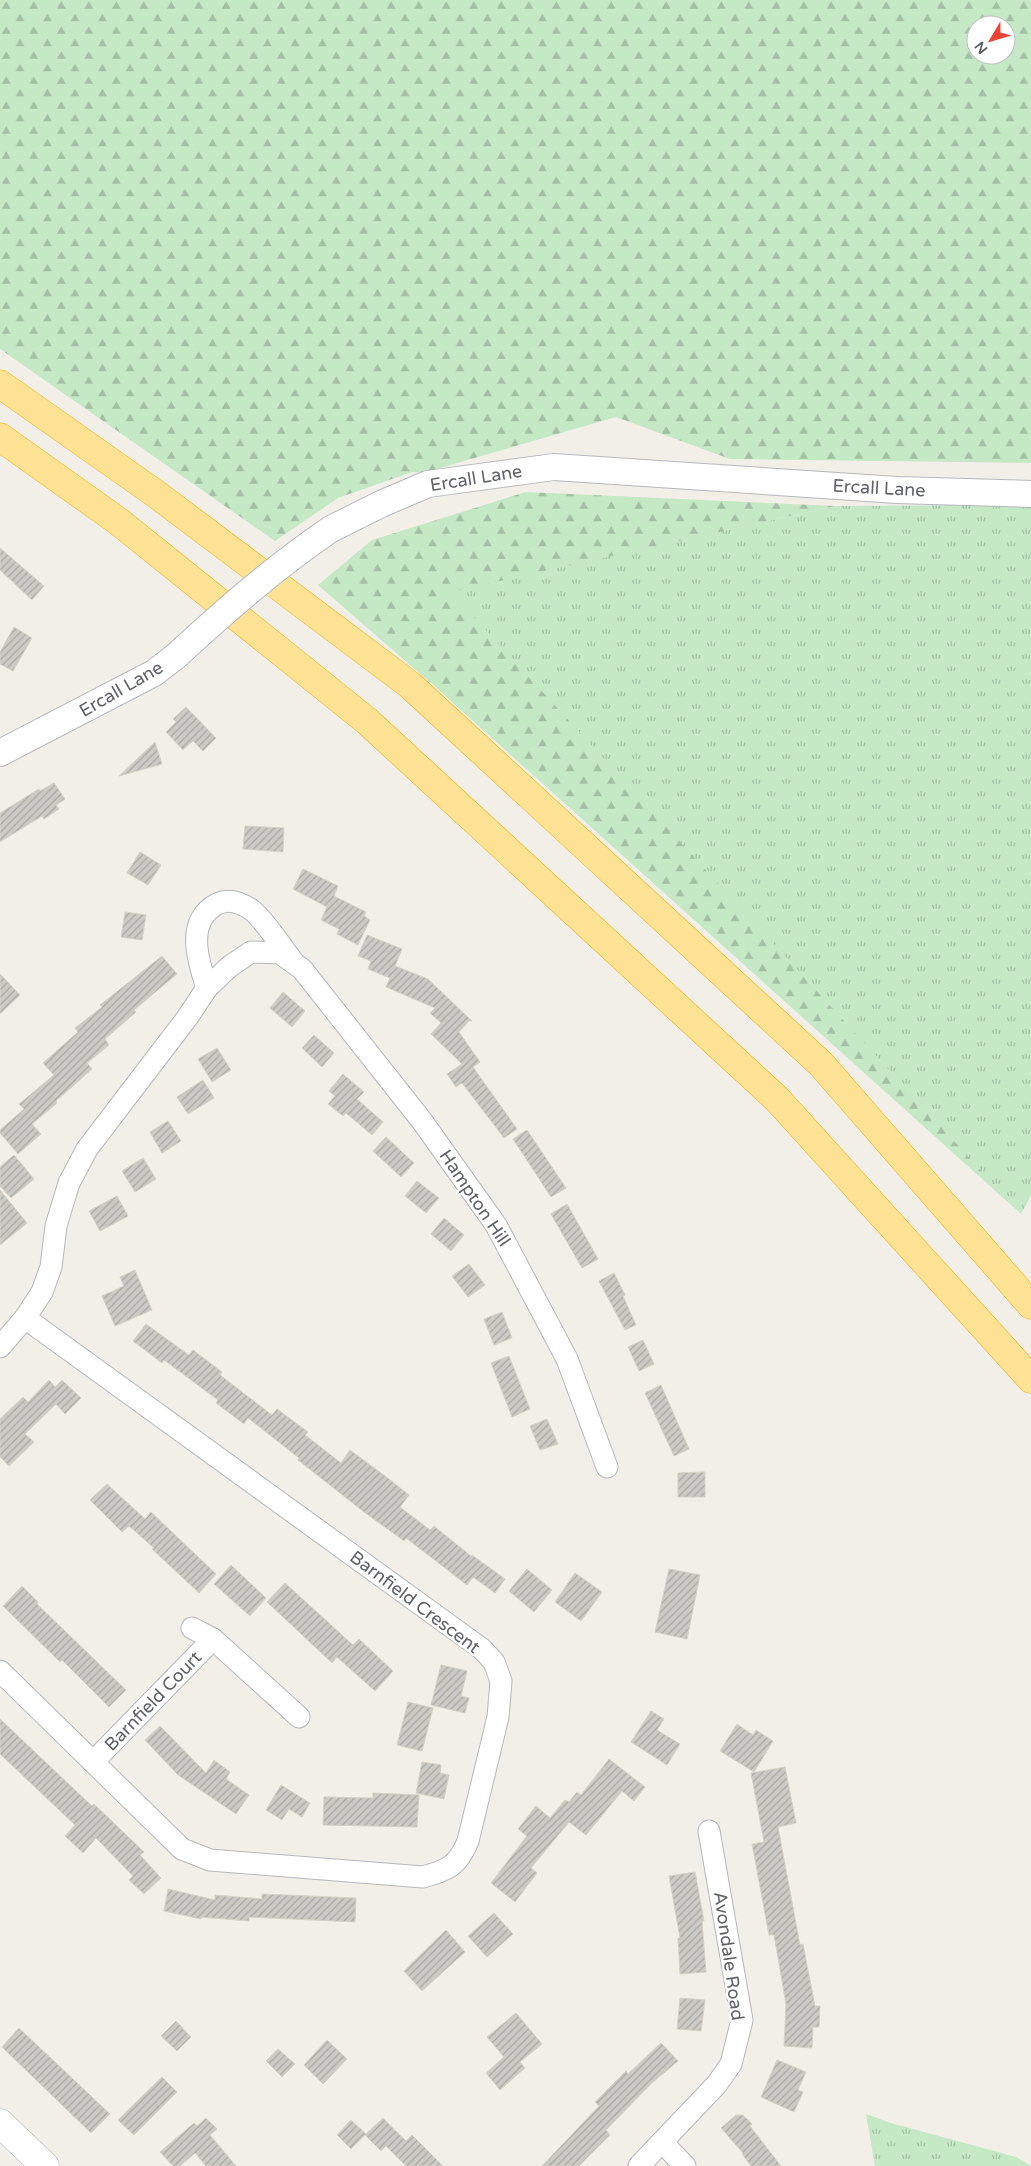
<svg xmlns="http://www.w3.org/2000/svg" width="1031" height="2166" viewBox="0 0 1031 2166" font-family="'Varela Round',sans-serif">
	<defs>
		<pattern id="grass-tufts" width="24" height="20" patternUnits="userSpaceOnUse" patternTransform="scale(1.25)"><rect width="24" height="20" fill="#c5e8c5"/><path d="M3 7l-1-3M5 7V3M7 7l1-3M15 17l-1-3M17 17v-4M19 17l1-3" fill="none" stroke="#a3c0a4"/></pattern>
		<pattern id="forest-firs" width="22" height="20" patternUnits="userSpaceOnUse" patternTransform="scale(1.25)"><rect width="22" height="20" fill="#c5e8c5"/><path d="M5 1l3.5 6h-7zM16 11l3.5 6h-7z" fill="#a3c0a4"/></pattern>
		<pattern id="building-hatch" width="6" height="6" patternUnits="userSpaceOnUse" patternTransform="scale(1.25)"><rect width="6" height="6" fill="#cccac5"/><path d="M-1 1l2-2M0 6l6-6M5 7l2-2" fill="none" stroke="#a9a8a4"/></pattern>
	</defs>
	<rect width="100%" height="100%" fill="#f1efe8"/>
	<!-- grass -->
	<g fill="url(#grass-tufts)">
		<path d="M1031,505V1195L1021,1214L450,592L835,506Z"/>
		<path d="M866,2114L891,2123L1016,2157L1031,2166H875Z"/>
	</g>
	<!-- forest -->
	<g fill="url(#forest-firs)" fill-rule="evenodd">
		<path d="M0,0H1031V463L730,459L616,417L426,472H412L338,498L275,541L0,349ZM976,25H1006V55H976Z"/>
		<path d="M526,492L835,506L451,592L1021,1214L432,684L318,585L372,540Z"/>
	</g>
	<!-- building -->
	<g fill="url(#building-hatch)" stroke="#d6d1c6">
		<path d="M0,548L44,586L32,600L0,570Z"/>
		<path d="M14,627L32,638L13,671L0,664V652Z"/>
		<path d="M186,707L216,738L203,751L193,741L183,750L166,732L176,722L173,719Z"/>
		<path d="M155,742L162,764L119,776Z"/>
		<path d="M54,783L65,799L56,805L59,809L44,819L42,816L0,842V813L39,789L40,791Z"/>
		<path d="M245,826L284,828L283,852L243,849Z"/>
		<path d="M140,852L161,865L148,885L127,873Z"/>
		<path d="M303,869L338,886L334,896L366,912L364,916L370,920L358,945L337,934L339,929L321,920L327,907L293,889Z"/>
		<path d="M125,912L146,915L142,940L121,937Z"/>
		<path d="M367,935L402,949L395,966L428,979L472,1021H469L459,1032L480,1062L473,1067L517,1129L504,1138L462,1083L456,1087L447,1074L462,1064L431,1034L441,1023L430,1013L435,1008L386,987L390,978L368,969L371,961L358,956Z"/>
		<path d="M162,956L177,974L134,1010L136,1012L105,1039L109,1045L87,1063L92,1069L56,1101L57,1103L32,1124L41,1134L18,1154L0,1133V1130L24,1109L19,1104L54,1075L43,1063L78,1032L75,1028L102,1007L100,1005Z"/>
		<path d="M0,974L20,995L0,1014Z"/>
		<path d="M283,992L305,1011L292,1027L270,1008Z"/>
		<path d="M314,1035L334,1053L322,1067L302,1048Z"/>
		<path d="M217,1048L231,1070L212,1082L198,1059Z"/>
		<path d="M343,1074L364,1092L357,1099L383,1122L372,1135L346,1113L343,1116L328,1104L335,1096L329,1091Z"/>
		<path d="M203,1080L214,1098L188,1114L177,1097Z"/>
		<path d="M168,1121L181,1141L162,1153L150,1132Z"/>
		<path d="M527,1130L566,1188L551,1197L513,1139Z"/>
		<path d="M386,1137L414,1163L401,1177L373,1151Z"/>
		<path d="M14,1155L34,1179L11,1198L0,1186V1167Z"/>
		<path d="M143,1158L156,1179L135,1192L122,1171Z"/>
		<path d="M417,1181L439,1198L426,1213L405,1196Z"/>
		<path d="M0,1190L27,1223L0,1245Z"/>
		<path d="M117,1196L128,1216L100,1231L89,1211Z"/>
		<path d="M567,1204L598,1259L582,1268L551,1214Z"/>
		<path d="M444,1218L464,1235L451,1251L431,1234Z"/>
		<path d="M469,1264L485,1285L468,1297L452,1276Z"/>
		<path d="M135,1270L152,1310L115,1326L102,1296L124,1286L120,1277Z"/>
		<path d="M614,1273L625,1295L623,1296L636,1325L625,1330L599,1281Z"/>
		<path d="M502,1312L512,1338L494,1345L484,1319Z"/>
		<path d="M146,1324L189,1355L193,1350L222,1372L220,1375L272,1415L277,1409L308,1432L305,1435L341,1463L350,1450L389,1479L409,1495L400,1507L430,1530L434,1526L471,1556L472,1555L505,1579L495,1593L473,1577L467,1585L406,1538L404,1541L364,1512L298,1460L299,1458L248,1418L244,1424L216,1403L218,1400L164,1360L162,1363L133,1341Z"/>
		<path d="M643,1340L654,1364L639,1371L628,1347Z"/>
		<path d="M509,1356L530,1409L512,1417L491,1363Z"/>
		<path d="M49,1380L55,1387L62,1380L81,1398L65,1414L56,1404L25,1434L34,1442L9,1466L0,1457V1419L23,1397L28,1402Z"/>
		<path d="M661,1385L689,1449L674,1456L645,1393Z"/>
		<path d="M547,1419L558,1444L540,1450L530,1426Z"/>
		<path d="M705,1472V1497H678V1473Z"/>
		<path d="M107,1484L145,1519L151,1512L216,1574L199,1593L152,1549L154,1548L129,1526L122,1532L90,1500Z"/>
		<path d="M231,1565L266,1598L250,1616L214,1584Z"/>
		<path d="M527,1569L552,1590L534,1612L509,1591Z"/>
		<path d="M669,1569L700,1575L687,1639L655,1632Z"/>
		<path d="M575,1573L602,1592L581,1621L555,1602Z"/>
		<path d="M285,1583L353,1645L359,1639L393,1671L375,1691L337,1657L332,1663L267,1602Z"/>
		<path d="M22,1586L38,1602L37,1604L126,1690L109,1707L62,1660L60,1662L3,1606Z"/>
		<path d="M441,1665L467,1671L461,1696L469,1698L465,1713L431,1705Z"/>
		<path d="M408,1702L433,1708L422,1751L397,1745Z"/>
		<path d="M651,1711L664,1719L657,1730L680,1744L667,1765L631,1742Z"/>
		<path d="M0,1719L92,1806L94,1804L144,1852L140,1855L161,1878L144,1894L129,1880L133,1876L96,1838L83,1853L65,1836L75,1825L0,1754Z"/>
		<path d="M737,1724L753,1735L756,1730L773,1741L754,1772L720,1751Z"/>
		<path d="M160,1726L206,1773L214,1760L230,1772L226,1779L249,1795L236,1814L178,1775L145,1740Z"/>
		<path d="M609,1759L645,1787L634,1801L622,1791L586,1835L569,1822L531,1868L537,1873L515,1902L491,1883L527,1836L518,1829L536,1806L550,1818L565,1800L569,1802L577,1792L581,1795Z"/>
		<path d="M422,1762L441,1765L440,1773L449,1775L444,1799L416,1793Z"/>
		<path d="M785,1767L796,1823L778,1827L800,1945L803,1944L815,2006H820L819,2027H813L812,2048L784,2046L786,2004L774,1935H769L752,1844L764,1842L751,1773Z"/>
		<path d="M281,1785L310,1803L302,1817L289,1809L282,1820L266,1810Z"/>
		<path d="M373,1793L419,1795L417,1827L323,1825L324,1797L373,1798Z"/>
		<path d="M695,1872L704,1921H702L706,1972L680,1974L678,1938H680L669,1876Z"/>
		<path d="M168,1889L215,1900V1895L262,1899V1894L356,1898L355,1922L249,1917V1921L201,1917V1919L164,1911Z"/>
		<path d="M494,1913L513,1934L487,1957L468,1936Z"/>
		<path d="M446,1930L465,1952L422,1991L404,1971Z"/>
		<path d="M680,1998L705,2000L701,2031L677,2029Z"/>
		<path d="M516,2013L542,2044L520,2062L525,2068L500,2090L486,2073L504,2057L487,2037Z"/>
		<path d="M176,2021L191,2037L177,2051L161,2036Z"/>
		<path d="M19,2028L110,2114L91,2133L2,2047Z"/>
		<path d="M327,2040L347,2059L323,2084L304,2065Z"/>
		<path d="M661,2043L678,2061L652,2083L606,2130L610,2135L579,2166H542L599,2106L595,2102L626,2071L628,2074Z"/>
		<path d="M278,2049L295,2064L282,2077L266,2061Z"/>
		<path d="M777,2060L806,2072L798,2090L803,2092L794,2112L761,2097Z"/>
		<path d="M162,2077L177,2092L134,2135L118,2120Z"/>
		<path d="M736,2115H743L752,2124L750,2126L781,2166H751L742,2154L743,2153L721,2128Z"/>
		<path d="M206,2118L217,2129L210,2135L236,2166H206L195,2153L180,2166H173L160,2152L194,2123L197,2126Z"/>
		<path d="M383,2118L406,2141L412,2135L443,2166H406L386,2146L381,2151L365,2135Z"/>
		<path d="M351,2120L366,2134L351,2149L337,2135Z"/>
	</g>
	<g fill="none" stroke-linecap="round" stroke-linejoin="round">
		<!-- minor casing -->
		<g stroke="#b5b8bc" stroke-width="23">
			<g id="minor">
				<path d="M207,988C198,961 185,921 217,904C229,898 242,903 253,911C265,921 281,946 292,960"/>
				<path d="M0,1347L25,1318L42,1292L51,1267L56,1226L69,1183L87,1149L187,1018L207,988L229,967L251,952L280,953L302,969L422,1121L496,1225L567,1359L607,1467"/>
				<path d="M192,1628L213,1639L299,1717"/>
				<path d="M0,1671L182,1849L210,1860L423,1877C449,1870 458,1865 468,1841L498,1717L501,1681L494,1662L482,1649L25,1318"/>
				<path d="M93,1762L213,1639"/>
				<path d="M662,2142L685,2166"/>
				<path d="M639,2166L717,2084L731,2064L742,2020L709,1831"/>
			</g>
		</g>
		<!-- tertiary casing -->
		<g stroke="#b5b8bc" stroke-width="28">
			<g id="tertiary">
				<path d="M331,529L381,504L428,484L554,467L897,490L1031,494"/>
				<path d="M0,753L154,673L176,656"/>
			</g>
		</g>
		<!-- secondary casing -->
		<g stroke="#b6babf" stroke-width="29">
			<path id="secondary" d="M0,2123L45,2166"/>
		</g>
		<!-- motorway casing -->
		<g stroke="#f9ab00" stroke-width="29">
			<g id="motorway">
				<path d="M0,384L156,494L410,685L821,1064L1031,1305"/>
				<path d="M0,437L118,521L367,721L777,1099L1031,1379"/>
			</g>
		</g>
		<!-- minor -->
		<use href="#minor" stroke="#fff" stroke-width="21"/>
		<!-- tertiary -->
		<use href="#tertiary" stroke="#fff" stroke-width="26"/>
		<!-- secondary -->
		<use href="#secondary" stroke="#fff" stroke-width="28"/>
		<!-- motorway -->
		<use href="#motorway" stroke="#fde293" stroke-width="28"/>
		<!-- tertiary-bridge casing -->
		<g stroke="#b5b8bc" stroke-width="28" stroke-linecap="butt">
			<path id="tertiary-bridge" d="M176,656C226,610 275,567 331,529"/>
		</g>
		<!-- tertiary-bridge -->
		<use href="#tertiary-bridge" stroke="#fff" stroke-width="26"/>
	</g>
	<g text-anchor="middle" stroke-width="4.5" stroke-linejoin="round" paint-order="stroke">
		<!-- street labels -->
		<g font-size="18" fill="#5f6368" stroke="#fff">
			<text transform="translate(476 478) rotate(-9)" y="6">Ercall Lane</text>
			<text transform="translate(879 488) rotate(3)" y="6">Ercall Lane</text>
			<text transform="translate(121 689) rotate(-30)" y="6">Ercall Lane</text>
			<text transform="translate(475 1198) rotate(56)" y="6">Hampton Hill</text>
			<text transform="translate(415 1602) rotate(37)" y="6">Barnfield Crescent</text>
			<text transform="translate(153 1701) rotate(-46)" y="6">Barnfield Court</text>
			<text transform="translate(729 1956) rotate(82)" y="6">Avondale Road</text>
		</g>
	</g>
	<!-- north arrow -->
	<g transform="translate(991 40) rotate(232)"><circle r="24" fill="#ffffff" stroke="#bfc1c3"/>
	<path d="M0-4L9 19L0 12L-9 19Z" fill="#ea4335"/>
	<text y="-8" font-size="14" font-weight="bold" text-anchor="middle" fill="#5f6368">N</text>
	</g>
</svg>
